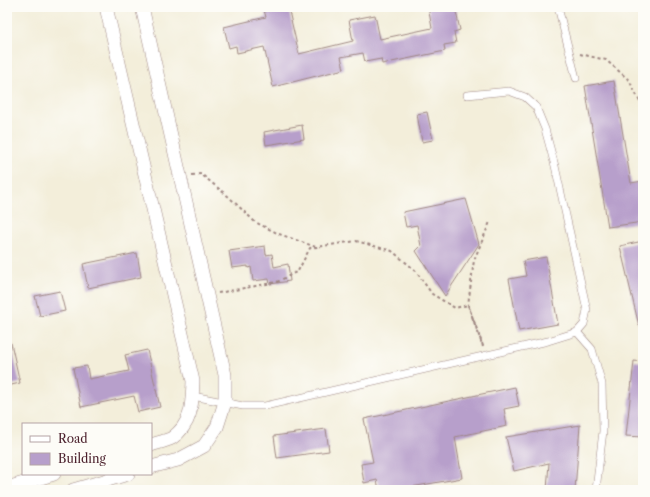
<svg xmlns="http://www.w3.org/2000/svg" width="650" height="497" viewBox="0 0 650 497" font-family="'Libre Caslon Text',serif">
	<rect width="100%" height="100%" fill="#fdfcf7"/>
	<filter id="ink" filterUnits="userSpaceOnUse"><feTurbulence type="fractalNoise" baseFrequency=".025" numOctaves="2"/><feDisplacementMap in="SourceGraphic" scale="8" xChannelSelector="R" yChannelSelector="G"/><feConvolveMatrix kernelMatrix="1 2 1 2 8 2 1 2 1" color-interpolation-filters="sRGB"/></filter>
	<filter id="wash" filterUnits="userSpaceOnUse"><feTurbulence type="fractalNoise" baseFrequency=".012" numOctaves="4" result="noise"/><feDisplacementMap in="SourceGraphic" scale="16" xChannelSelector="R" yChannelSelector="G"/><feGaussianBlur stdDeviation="0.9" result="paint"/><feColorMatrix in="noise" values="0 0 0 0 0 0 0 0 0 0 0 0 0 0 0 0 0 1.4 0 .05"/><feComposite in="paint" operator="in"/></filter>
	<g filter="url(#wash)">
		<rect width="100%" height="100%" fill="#f3eeda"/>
		<g id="blocks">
			<!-- building -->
			<g fill="#b79fcb">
				<path d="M263,7H288L299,54L353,41L349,20L375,15L380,39L432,28L428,7H455L460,30L454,32L456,43L444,45L445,51L382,64L381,59L365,62L363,53L341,57L344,69L273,87L264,47L237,53L236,46L229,48L224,27L266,17Z"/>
				<path d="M614,81L631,183L643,181V222L608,227L585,86Z"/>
				<path d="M427,112L433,140L422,142L417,114Z"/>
				<path d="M302,125L304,139L266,145L264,132Z"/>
				<path d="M466,199L479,244L445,296L416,251L421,246L417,225L406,227L403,212Z"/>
				<path d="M643,241V326H639L620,246Z"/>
				<path d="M265,246L266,255L272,254L274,267L288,264L290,281L270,284L269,279L253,281L251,267L248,268V266L232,268L229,251Z"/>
				<path d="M137,253L141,277L88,288L83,264Z"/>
				<path d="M546,257L558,324L519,331L509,279L526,276L523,261Z"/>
				<path d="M60,291L65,311L40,316L35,296Z"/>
				<path d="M7,343H11L20,383L7,386Z"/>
				<path d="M147,350L160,407L138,412L134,396L81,407L73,368L87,366L89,379L129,371L125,355Z"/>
				<path d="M634,361L643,362V437L626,436Z"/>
				<path d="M515,387L519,406L504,409L507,426L455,437L462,478L394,490H379L377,480L364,483L361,464L373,462L364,419Z"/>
				<path d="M580,425L575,490H547L549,463L514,471L506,437Z"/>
				<path d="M326,429L329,451L277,458L274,436Z"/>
			</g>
		</g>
	</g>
	<g filter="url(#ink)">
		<use href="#blocks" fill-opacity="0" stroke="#9e8682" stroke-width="1"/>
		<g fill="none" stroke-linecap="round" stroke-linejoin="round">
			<!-- lane casing -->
			<g stroke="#9e8682" stroke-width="8">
				<g id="lane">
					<path d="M558,7L576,78"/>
					<path d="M577,332L592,349L602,384L603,431L596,490"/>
					<path d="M193,396L243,406H265L548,341L577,332L584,324L587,310L555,166L545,129L536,107L525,97L509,91L467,95"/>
				</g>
			</g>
			<!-- street casing -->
			<g stroke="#9e8682" stroke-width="14">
				<g id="street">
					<path d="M106,7L193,381C192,403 193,423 172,438C166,441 157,443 151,445"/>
					<path d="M142,7L225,375V402L217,427L204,446L178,460L151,467"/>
					<path d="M7,488L54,474"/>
					<path d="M73,490L128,474"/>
				</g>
			</g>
			<!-- path -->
			<g stroke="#9e8682" stroke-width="2" stroke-dasharray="3 3" stroke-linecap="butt">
				<path d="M580,54L606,60L629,80L643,108"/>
				<path d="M192,175L201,174L229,197L255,222L279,234L316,247"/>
				<path d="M218,293L277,282L298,271L310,248L356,241L392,251L415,270L432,294L455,308L468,305L483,347"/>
				<path d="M483,346L468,305L474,260L490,222"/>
			</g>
			<!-- lane -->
			<use href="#lane" stroke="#fff" stroke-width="7"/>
			<!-- street -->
			<use href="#street" stroke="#fff" stroke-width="13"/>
		</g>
	</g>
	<!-- margin -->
	<rect width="650" height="497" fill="none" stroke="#fdfcf7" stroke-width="24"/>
	<!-- legend -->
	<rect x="22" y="423" width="130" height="52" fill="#fdfcf7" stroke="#b5a4a5"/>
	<rect x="30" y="436" width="20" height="6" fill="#ffffff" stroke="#b5a4a5"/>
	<text x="58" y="443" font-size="12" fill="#4a1f2b">Road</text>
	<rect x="30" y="453" width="20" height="12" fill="#b79fcb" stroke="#b5a4a5"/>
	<text x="58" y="463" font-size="12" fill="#4a1f2b">Building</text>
</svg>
